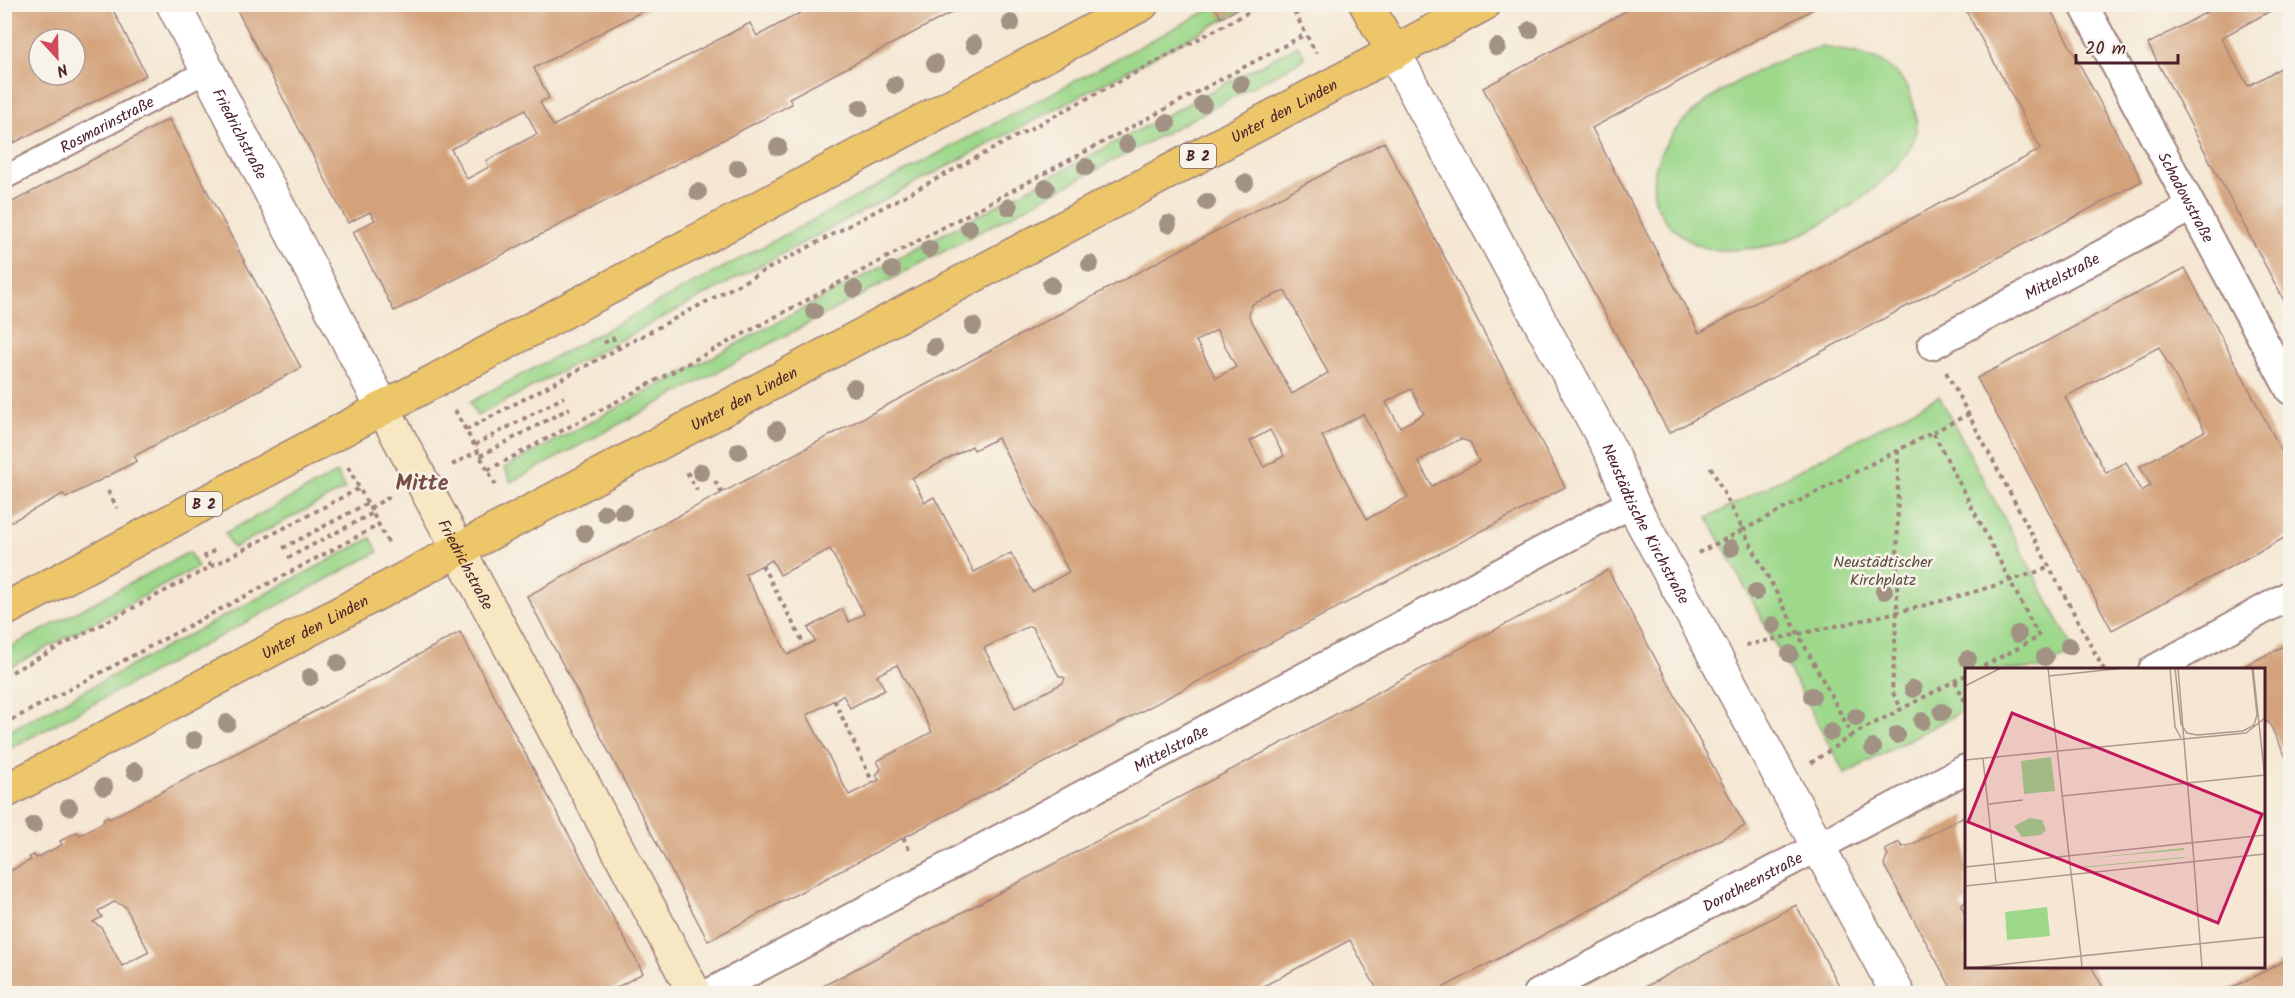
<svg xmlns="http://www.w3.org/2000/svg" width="2295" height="998" viewBox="0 0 2295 998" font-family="Kalam,sans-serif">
	<rect width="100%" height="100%" fill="#f7f3e8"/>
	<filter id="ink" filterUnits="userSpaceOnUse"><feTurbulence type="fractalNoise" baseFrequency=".0167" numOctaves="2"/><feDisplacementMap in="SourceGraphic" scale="12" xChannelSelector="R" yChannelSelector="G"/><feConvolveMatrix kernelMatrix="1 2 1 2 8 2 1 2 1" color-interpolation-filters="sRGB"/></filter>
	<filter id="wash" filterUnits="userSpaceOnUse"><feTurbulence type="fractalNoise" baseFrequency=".008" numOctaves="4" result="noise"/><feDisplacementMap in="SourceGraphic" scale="24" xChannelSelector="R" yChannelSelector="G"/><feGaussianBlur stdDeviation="1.35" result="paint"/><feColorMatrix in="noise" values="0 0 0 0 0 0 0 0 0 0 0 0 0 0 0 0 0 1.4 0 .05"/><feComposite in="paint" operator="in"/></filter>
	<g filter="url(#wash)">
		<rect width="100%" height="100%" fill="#f5e7d3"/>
		<!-- green -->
		<g fill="#9dd88b" stroke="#747c5b" stroke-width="1.5">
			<path d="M1218,5H1251L477,416L470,402Z"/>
			<path d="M1298,45L1305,58L1293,65L511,482L504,468Z"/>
			<path d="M1822,47C1859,53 1896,57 1911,96C1915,108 1919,123 1915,136C1901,180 1821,230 1779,243C1760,249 1741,250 1721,250C1699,250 1681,237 1667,222C1655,208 1652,194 1654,176C1662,111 1765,61 1822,47Z"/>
			<path d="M1939,396L2075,652L2042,669L1966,670V709L1845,774L1708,518Z"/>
			<path d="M337,473L345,489L233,548L225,533Z"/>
			<path d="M371,538L378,552L5,751V733Z"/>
			<path d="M189,552L198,567L5,670V650Z"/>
		</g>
		<g id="blocks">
			<!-- building -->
			<g fill="#d3a27a" fill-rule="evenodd">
				<path d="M4,4H110L146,75L4,148ZM39,39H75V75H39Z"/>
				<path d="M234,4H656L534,68L549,98L540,102L553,126L750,23L757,36L817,4H968L789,98L792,104L394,311L353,232L375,220L370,212L348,223ZM525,110L537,134L486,161L489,167L467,179L451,149Z"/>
				<path d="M1220,4H1243V6L1221,18L1215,7Z"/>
				<path d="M1639,4H1823L1592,128L1699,333L2041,149L1963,5H2048L2142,181L1669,433L1483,88Z"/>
				<path d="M2203,4H2283L2221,38L2248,86L2290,63V312L2148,44L2207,12Z"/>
				<path d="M169,119L301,368L134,456L137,461L66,498L63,494L5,525V206Z"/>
				<path d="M1384,142L1565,487L708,941L527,596ZM1285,291L1328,373L1292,394L1249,316L1252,304ZM1217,330L1236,367L1216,378L1196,341ZM1411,389L1424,414L1400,427L1386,402ZM1363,414L1408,497L1367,519L1322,436ZM1270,430L1284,456L1264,467L1250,441ZM998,438L1069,572L1032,592L1011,553L974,572L934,497L925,502L912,478L972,446L974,450ZM1460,439L1470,442L1479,462L1432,486L1418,461ZM830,549L864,614L849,622L842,609L808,628L815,641L788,655L745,574L772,560L780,575ZM1029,626L1032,627L1059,676L1065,678L1063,683L1015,708L984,648ZM897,665L932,732L877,761L881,769L876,775L879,780L849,795L807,715L843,695L850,708L885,690L877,675Z"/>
				<path d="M2185,268L2290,467V535L2112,630L1977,378ZM2159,347L2205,431L2140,466L2151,486L2141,491L2126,462L2106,473L2065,397Z"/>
				<path d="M1608,570L1745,826L1532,941L1433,993H1379L1350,940L1260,988L1262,993H810Z"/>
				<path d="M460,632L643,973L607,993H4V874L31,860L29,857L34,855L36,858L62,845L60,841L77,832L80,835L104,822L103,819L108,816L109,819L275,733ZM114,902L125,906L149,952L122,966L101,927L93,922L102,917L98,911Z"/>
				<path d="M2290,643V765L2268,721L2264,723V669H2238Z"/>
				<path d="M1966,815V901L1961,906L1966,916V966H2091L2106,993H1954L1884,865L1888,855L1885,850L1899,842L1902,847L1911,845Z"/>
				<path d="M1796,905L1843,993H1634Z"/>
				<path d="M2290,958V993H2222Z"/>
			</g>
		</g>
	</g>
	<g filter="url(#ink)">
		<use href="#blocks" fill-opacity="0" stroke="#a0837f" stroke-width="1.5"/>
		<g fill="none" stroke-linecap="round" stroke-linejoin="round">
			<!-- pedestrian casing -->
			<g stroke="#a0837f" stroke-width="26">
				<g id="pedestrian">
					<path id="s1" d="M4,178L207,71"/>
				</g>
			</g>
			<!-- minor casing -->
			<g stroke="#a0837f" stroke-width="32">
				<g id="minor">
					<path id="s2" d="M2083,4L2290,390"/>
					<path id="s3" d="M1932,345L2191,207"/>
					<path d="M2153,670L2290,595"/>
					<path id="s4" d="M708,994L1632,503"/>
					<path id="s5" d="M1538,994L1966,769"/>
				</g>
			</g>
			<!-- tertiary casing -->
			<g stroke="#a0837f" stroke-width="36">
				<g id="tertiary">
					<path id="s6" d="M173,4L383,408"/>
					<path id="s7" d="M1394,53L1611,452L1632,503L1898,994"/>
				</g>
			</g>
			<!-- secondary casing -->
			<g stroke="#a0837f" stroke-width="36">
				<g id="secondary">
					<path id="s8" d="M383,408L695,994"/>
				</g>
			</g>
			<!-- primary casing -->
			<g stroke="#a0837f" stroke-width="36">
				<g id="primary">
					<path d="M1366,4L1394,53"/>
					<path d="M4,610L1142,4"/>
					<path id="s9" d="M4,792L1484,4"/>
				</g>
			</g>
			<!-- path -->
			<g stroke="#a0837f" stroke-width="4" stroke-dasharray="4.5 4.5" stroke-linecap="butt">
				<path d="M1290,4L1316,53"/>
				<path d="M1295,14L1312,4"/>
				<path d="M604,343L613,338L619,349"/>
				<path d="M1946,372L2104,670"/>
				<path d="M455,410L498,489"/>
				<path d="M466,430L1264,4"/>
				<path d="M1933,432L1969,414"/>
				<path d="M475,445L564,397"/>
				<path d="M1898,450L1897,611L1892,691L1901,708"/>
				<path d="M480,456L570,408"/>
				<path d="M452,465L478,451"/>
				<path d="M348,467L390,546"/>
				<path d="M488,470L1306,34"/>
				<path d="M687,472L697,490"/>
				<path d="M715,481L722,493"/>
				<path d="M108,491L117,508"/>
				<path d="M370,508L393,495"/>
				<path d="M283,548L368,503"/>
				<path d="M1698,553L1743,530L1709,464"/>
				<path d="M288,558L373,513"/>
				<path d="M762,565L805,646"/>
				<path d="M211,566L205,556L215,550"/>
				<path d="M1746,645C1847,624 1952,603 2050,567"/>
				<path d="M1966,675L1852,735L1743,530L1933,432L2039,637L1976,670"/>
				<path d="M4,676L360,488"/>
				<path d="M1955,681L1966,703"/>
				<path d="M834,700L873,783"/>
				<path d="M4,711H5"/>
				<path d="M4,724L379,525"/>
				<path d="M1811,763L1852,735"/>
				<path d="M903,837L910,851"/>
			</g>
			<!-- pedestrian -->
			<use href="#pedestrian" stroke="#fff" stroke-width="22"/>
			<!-- minor -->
			<use href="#minor" stroke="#fff" stroke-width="28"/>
			<!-- tertiary -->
			<use href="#tertiary" stroke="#fff" stroke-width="33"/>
			<!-- secondary -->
			<use href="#secondary" stroke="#f7e8c3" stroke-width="33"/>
			<!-- primary -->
			<use href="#primary" stroke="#ecc669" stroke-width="33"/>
		</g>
		<!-- trees -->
		<g fill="#a29284">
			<circle cx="1011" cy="23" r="9"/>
			<circle cx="1530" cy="30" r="9"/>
			<circle cx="974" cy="44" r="9"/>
			<circle cx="1497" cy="47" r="9"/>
			<circle cx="935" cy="63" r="9"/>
			<circle cx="1241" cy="84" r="9"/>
			<circle cx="895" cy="85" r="9"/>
			<circle cx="1203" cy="104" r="9"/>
			<circle cx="860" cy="108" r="9"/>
			<circle cx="1167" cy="123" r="9"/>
			<circle cx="1127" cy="144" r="9"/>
			<circle cx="778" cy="147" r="9"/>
			<circle cx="1086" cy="167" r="9"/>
			<circle cx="738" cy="168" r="9"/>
			<circle cx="1245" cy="183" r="9"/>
			<circle cx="1046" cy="188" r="9"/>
			<circle cx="698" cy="192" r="9"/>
			<circle cx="1207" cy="202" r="9"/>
			<circle cx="1009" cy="207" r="9"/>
			<circle cx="1168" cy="224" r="9"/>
			<circle cx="969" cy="228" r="9"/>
			<circle cx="929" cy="249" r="9"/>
			<circle cx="1090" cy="264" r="9"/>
			<circle cx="892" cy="270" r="9"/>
			<circle cx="1051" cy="285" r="9"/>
			<circle cx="854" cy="289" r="9"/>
			<circle cx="814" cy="311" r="9"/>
			<circle cx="973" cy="326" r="9"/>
			<circle cx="934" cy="347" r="9"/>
			<circle cx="854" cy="388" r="9"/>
			<circle cx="777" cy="430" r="9"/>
			<circle cx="739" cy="451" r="9"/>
			<circle cx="701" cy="472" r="9"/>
			<circle cx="623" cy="512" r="9"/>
			<circle cx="605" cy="513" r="9"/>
			<circle cx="585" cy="533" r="9"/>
			<circle cx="1731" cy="548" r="9"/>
			<circle cx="1884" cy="591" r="9"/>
			<circle cx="1756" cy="592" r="9"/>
			<circle cx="1773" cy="625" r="9"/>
			<circle cx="2018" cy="634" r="9"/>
			<circle cx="2069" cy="646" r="9"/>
			<circle cx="1790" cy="654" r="9"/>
			<circle cx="2045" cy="657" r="9"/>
			<circle cx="1968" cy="659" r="9"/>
			<circle cx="338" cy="663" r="9"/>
			<circle cx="310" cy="677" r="9"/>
			<circle cx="1913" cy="689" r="9"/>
			<circle cx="1812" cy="696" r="9"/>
			<circle cx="1942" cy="712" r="9"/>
			<circle cx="1856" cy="717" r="9"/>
			<circle cx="1922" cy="721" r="9"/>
			<circle cx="227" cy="723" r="9"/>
			<circle cx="1831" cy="732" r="9"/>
			<circle cx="1897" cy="735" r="9"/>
			<circle cx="194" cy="740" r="9"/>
			<circle cx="1873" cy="748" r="9"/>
			<circle cx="135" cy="771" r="9"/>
			<circle cx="104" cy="787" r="9"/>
			<circle cx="69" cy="807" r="9"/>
			<circle cx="34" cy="825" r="9"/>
		</g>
	</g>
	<g text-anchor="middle" stroke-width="5" stroke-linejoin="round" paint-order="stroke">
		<!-- shield labels -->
		<g fill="#f7f3e8" stroke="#7e5f64" stroke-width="1.5">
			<rect x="1180" y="144" width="36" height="24" rx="4.5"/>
			<rect x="186" y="492" width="36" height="24" rx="4.5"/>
		</g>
		<g font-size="15" font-weight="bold" fill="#4a1f2b">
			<text x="1198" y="161">B 2</text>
			<text x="204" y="509">B 2</text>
		</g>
		<!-- street labels -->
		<g font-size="16" fill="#4a1f2b" stroke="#f7f3e8">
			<text dy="6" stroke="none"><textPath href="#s9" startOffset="1450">Unter den Linden</textPath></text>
			<text dy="6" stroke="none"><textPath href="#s1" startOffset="116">Rosmarinstraße</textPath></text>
			<text dy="6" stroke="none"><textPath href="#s6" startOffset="146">Friedrichstraße</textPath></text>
			<text dy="6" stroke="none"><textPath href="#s2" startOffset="219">Schadowstraße</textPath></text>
			<text dy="6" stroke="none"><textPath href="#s3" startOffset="147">Mittelstraße</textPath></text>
			<text dy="6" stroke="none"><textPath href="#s9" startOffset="838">Unter den Linden</textPath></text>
			<text dy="6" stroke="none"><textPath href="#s7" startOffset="534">Neustädtische Kirchstraße</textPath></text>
			<text dy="6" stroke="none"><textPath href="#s8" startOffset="177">Friedrichstraße</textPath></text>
			<text dy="6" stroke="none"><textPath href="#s9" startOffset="352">Unter den Linden</textPath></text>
			<text dy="6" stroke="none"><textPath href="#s4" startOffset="524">Mittelstraße</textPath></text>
			<text dy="6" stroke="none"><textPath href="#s5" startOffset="242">Dorotheenstraße</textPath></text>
		</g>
		<!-- park labels -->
		<g font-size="16" fill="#5f4d43" stroke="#f7f3e8">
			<text x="1883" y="567">Neustädtischer<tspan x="1883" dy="18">Kirchplatz</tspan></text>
		</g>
		<!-- district labels -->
		<g font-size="22" font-weight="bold" fill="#7a4d47" stroke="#f7f3e8">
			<text x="422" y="490">Mitte</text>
		</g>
	</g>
	<!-- overview -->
	<g transform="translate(1965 668)">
		<rect width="300" height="300" fill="#f5e7d3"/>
		<path d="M86,89L90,123L59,126L56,93ZM65,150L77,152L81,162L76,167L57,169L49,158ZM219,180V182L113,191H115ZM219,189L220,190L114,200L115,199ZM82,239L85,268L42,272L40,244Z" fill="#9dd88b"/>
		<path fill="none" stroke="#b19790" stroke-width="1.5" d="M83,0L104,188M205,0L210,59L216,70M210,0L216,56L222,65L232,67L278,63L289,57L292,47L287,0M213,0L229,194M288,0L300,111M84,8L159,0M0,18L36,0M18,91L31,214M0,92L281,65L300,50M97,128L300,107M24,136L58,132M229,194L237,300M0,199L300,167M0,218L300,186M5,300L116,288L104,188M117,300L116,288L300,269"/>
		<path fill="#c2185b" fill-opacity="0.15" stroke="#c2185b" stroke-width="3" d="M47,45L297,146L253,255L3,154Z"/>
		<rect width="300" height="300" fill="none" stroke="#4a1f2b" stroke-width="3"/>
	</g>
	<!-- margin -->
	<rect width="2295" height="998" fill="none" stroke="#f7f3e8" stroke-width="24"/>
	<!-- north arrow -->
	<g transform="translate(57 57) rotate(158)"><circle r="28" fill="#f7f3e8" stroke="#b29e9c" stroke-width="1.5"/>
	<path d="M0-4.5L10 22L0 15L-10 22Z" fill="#d1495b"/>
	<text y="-9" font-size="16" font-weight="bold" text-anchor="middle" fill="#4a1f2b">N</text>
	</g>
	<!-- scale -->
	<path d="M2076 54v9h102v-9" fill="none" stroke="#4a1f2b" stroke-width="3"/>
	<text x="2085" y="54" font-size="18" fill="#4a1f2b" stroke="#f7f3e8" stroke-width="4.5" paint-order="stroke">20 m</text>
</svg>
